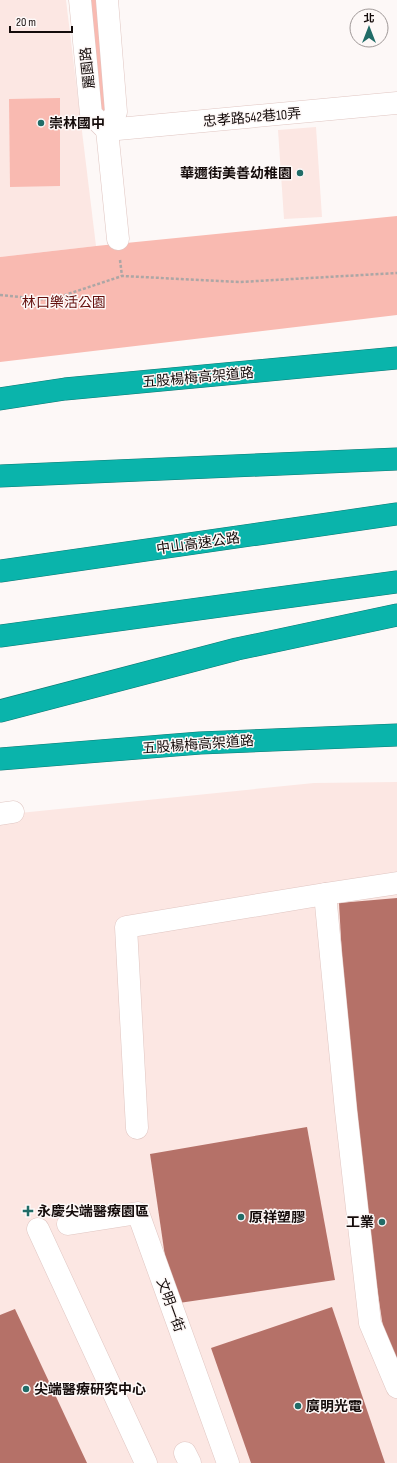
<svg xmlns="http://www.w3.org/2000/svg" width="397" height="1463" viewBox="0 0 397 1463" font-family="'Sofia Sans Condensed','Noto Sans TC',sans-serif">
	<rect width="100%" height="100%" fill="#fdf8f7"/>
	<!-- built -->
	<g fill="#fce7e3">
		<path d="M0,0H66L96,246L0,257Z"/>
		<path d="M316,127L322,217L284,219L278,130Z"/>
		<path d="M397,782V1463H0V815L314,783Z"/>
	</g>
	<!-- green -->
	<g fill="#f9bab1">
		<path d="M85,0H96L109,106L103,114L97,105Z"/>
		<path d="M60,98V186L10,187L9,99Z"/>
		<path d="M397,216V315L0,362V257L96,246Z"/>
	</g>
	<!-- building -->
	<g fill="#b57168">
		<path d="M397,898V1365L383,1327L351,1117L339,903Z"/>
		<path d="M307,1127L335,1280L172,1304L150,1154Z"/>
		<path d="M332,1307L385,1463H251L211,1348Z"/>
		<path d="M15,1309L87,1463H0V1315Z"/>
	</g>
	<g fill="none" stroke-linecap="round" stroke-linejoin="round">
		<!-- minor casing -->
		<g stroke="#e0c6c2" stroke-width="23">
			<g id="minor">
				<path d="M80,0L91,114L107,130"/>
				<path d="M107,0L116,112L107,130L118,239"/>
				<path d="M107,130L397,103"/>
				<path d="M0,814L13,812"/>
				<path d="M397,883L325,894L346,1111L370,1323L397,1387"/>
				<path d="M137,1128L126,927L325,894"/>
				<path d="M68,1224L138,1213L228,1463"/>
				<path d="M38,1229L146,1463"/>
				<path d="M185,1453L190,1463"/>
			</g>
		</g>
		<!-- highway casing -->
		<g stroke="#0e7973" stroke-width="23">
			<g id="highway">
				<path d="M0,399L65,389L397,358"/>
				<path d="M0,476L397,459"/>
				<path d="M0,571L397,514"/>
				<path d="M0,636L397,582"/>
				<path d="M0,711L237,649L397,615"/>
				<path d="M0,759L200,743L397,735"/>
			</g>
		</g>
		<!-- path -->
		<g stroke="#aca6a5" stroke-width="2.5" stroke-dasharray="3 2" stroke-linecap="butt">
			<path d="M120,260L122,276"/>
			<path d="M0,295L50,300L122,276L240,282L397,273"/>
		</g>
		<!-- minor -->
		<use href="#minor" stroke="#fff" stroke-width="22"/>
		<!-- highway -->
		<use href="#highway" stroke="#0ab4ab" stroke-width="22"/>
	</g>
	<!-- markers -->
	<g fill="#216c67" stroke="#fdf8f7" stroke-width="1.5">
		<circle cx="41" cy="123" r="4"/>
		<circle cx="300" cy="173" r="4"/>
		<path d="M26 1205h4v4h4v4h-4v4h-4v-4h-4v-4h4z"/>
		<circle cx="241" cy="1217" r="4"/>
		<circle cx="382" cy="1222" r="4"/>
		<circle cx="26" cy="1389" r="4"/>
		<circle cx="298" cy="1406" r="4"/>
	</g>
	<g text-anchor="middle" stroke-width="3" stroke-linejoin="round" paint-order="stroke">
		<!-- street labels -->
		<g font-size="14" fill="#140b0a" stroke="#fdf8f7">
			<text transform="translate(87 68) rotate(-96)" y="5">麗園路</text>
			<text transform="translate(252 117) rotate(-5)" y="5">忠孝路542巷10弄</text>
			<text transform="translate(198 377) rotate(-5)" y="5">五股楊梅高架道路</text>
			<text transform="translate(198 543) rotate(-8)" y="5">中山高速公路</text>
			<text transform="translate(198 744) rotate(-4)" y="5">五股楊梅高架道路</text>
			<text transform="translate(171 1305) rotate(70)" y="5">文明一街</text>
		</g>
		<!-- poi labels -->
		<g font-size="14" font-weight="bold" fill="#140b0a" stroke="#fdf8f7" text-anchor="start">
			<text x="49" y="128">崇林國中</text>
			<text x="292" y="178" text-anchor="end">華邇街美善幼稚園</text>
			<text x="37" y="1216">永慶尖端醫療園區</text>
			<text x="249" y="1222">原祥塑膠</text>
			<text x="374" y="1227" text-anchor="end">工業</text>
			<text x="34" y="1394">尖端醫療研究中心</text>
			<text x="306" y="1411">廣明光電</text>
		</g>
		<!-- park labels -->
		<g font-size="14" fill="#630e0c" stroke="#fdf8f7">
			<text x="64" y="307">林口樂活公園</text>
		</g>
	</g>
	<!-- north arrow -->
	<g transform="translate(369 28)"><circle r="19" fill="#fdf8f7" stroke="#a09998"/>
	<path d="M0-3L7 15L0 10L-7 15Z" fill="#216c67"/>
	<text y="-6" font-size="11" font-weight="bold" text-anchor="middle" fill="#140b0a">北</text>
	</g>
	<!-- scale -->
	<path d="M10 26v6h62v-6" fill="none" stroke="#140b0a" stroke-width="2"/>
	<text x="16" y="26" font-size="12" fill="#140b0a" stroke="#fdf8f7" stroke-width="3" paint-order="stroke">20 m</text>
</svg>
